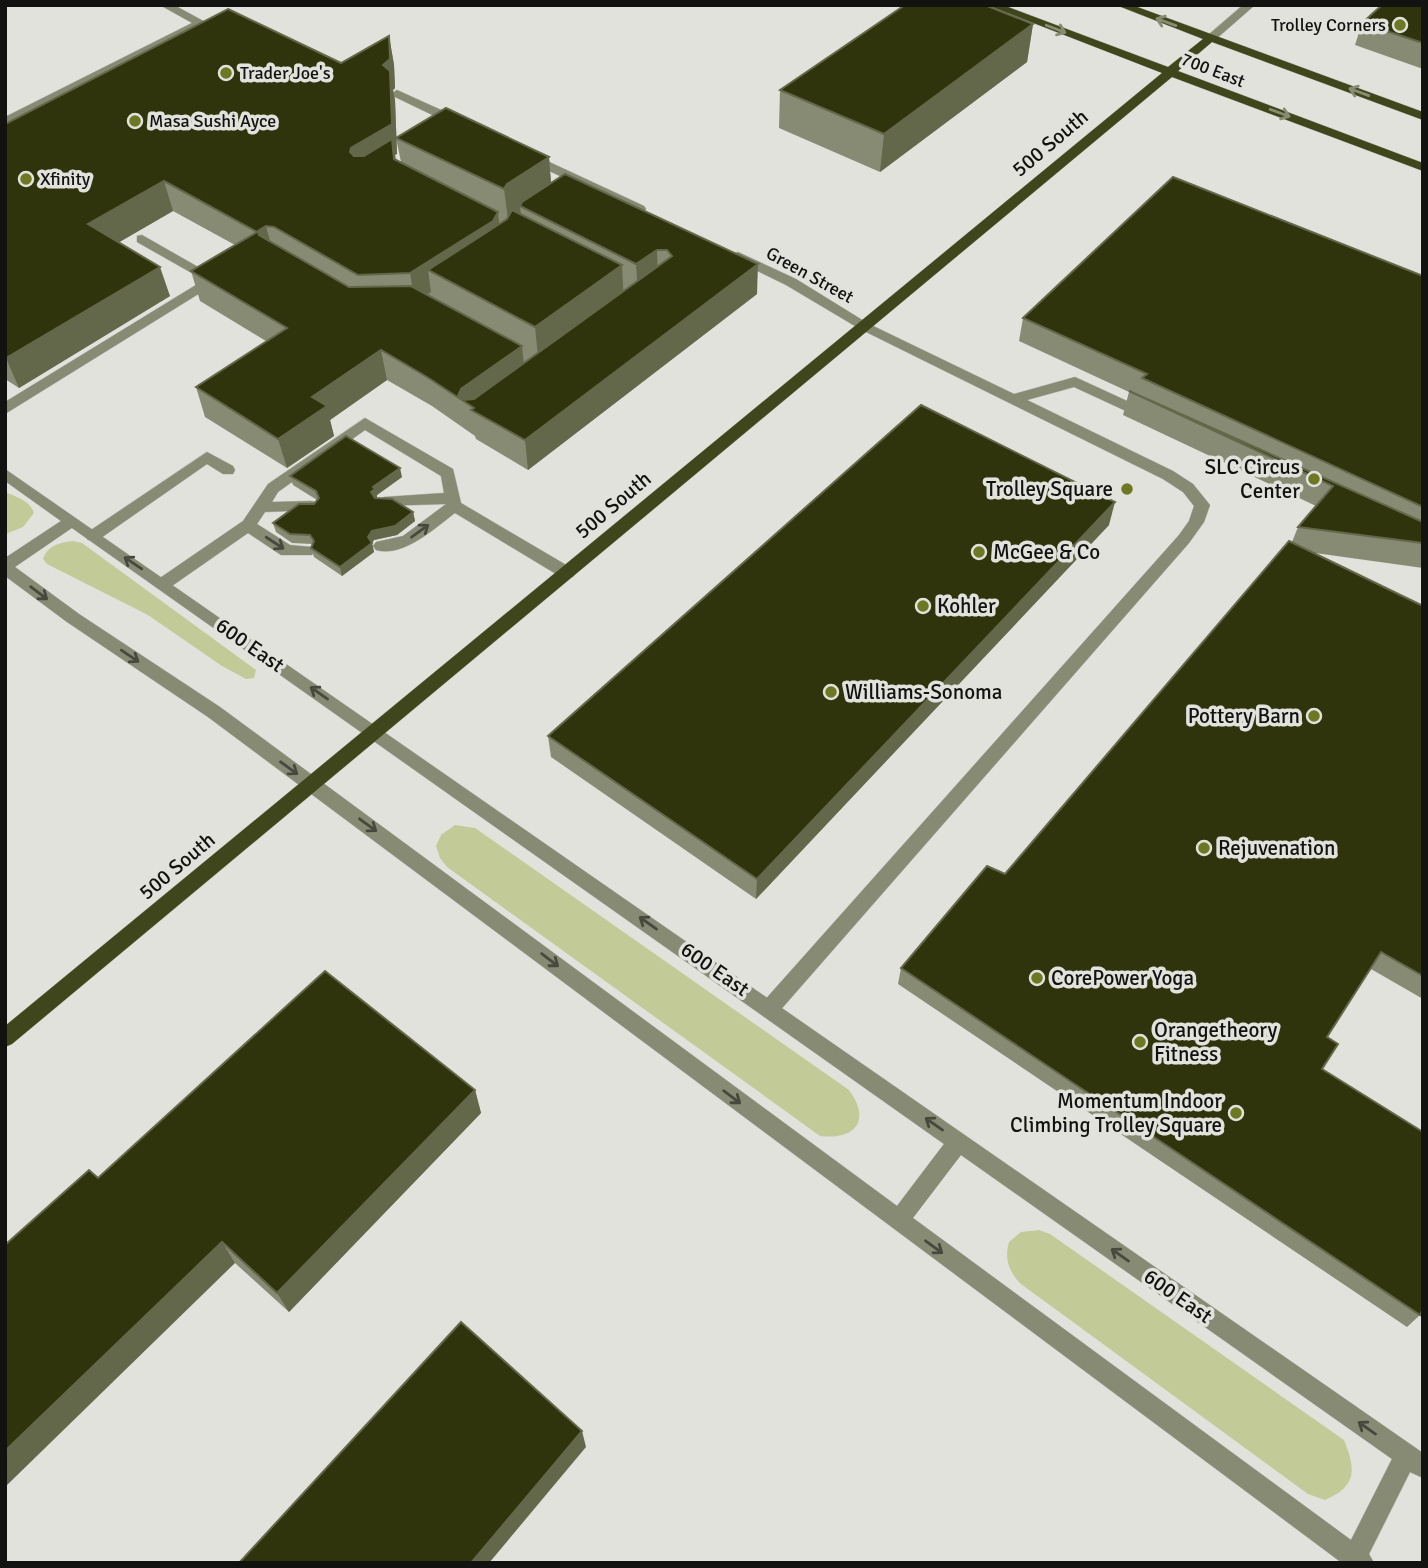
<svg xmlns="http://www.w3.org/2000/svg" width="1428" height="1568" viewBox="0 0 1428 1568" font-family="Signika,sans-serif">
	<rect width="100%" height="100%" fill="#e1e2dc"/>
	<!-- green -->
	<g fill="#c2cb97">
		<path d="M5,492C16,497 30,500 34,513L23,527L6,534Z"/>
		<path d="M73,541L82,543L256,670L254,678L246,679L222,666L148,615L47,564L43,559C47,546 61,542 73,541Z"/>
		<path d="M455,825L475,828L849,1090C871,1120 856,1140 820,1136L447,867L440,858L436,846L441,835Z"/>
		<path d="M1039,1230L1050,1234L1344,1440C1356,1470 1357,1486 1325,1500L1308,1494L1021,1284C1009,1272 1004,1259 1009,1242L1021,1232Z"/>
	</g>
	<g fill="none" stroke-linecap="round" stroke-linejoin="round">
		<!-- service casing -->
		<g stroke="#bcbdb7" stroke-width="1">
			<g id="service">
				<path d="M160,5H174L207,23L5,126V117L192,23Z"/>
				<path d="M142,235L221,280L5,414V402L204,280L137,242V236Z"/>
				<path d="M865,322L1014,394L1075,377L1151,412L1153,415L1151,418H1141L1074,387L1027,400L1173,471L1193,484L1210,505L1204,522L1189,543L777,1014L770,1017L763,1014L760,1008L763,1002L1179,535L1189,521L1194,506L1183,492L1163,479L860,329V323Z"/>
				<path d="M365,418L453,469L461,503L573,569L575,573L573,577H561L455,513C435,528 403,558 376,550L373,546L376,542L403,536L446,504L379,506L376,502L384,497L444,493L441,476L365,430L278,492L272,502L311,501L316,502L319,506L316,510L265,512L257,524L290,545L312,547L314,551L312,555H281L248,533L169,588H157L155,584L157,580L243,521L268,484Z"/>
				<path d="M207,452L233,466L235,470L233,474H223L207,464L98,540H88L85,536L88,532Z"/>
			</g>
		</g>
		<!-- minor casing -->
		<g stroke="#bcbdb7" stroke-width="1">
			<g id="minor">
				<path d="M397,90L461,119L463,122L453,125L393,96L391,94Z"/>
				<path d="M530,153L644,206L646,209L644,212H636L526,160V154Z"/>
				<path d="M738,252L796,279L872,326L870,329H860L786,285L733,259L731,256Z"/>
				<path d="M5,469L1423,1453V1478L1410,1472L1369,1554L1374,1563H1342L208,717L67,622L5,576V558L61,521L5,481ZM72,528L944,1144L897,1206L220,707L79,614L15,567ZM961,1155L1392,1459L1351,1540L913,1218Z"/>
			</g>
		</g>
		<!-- tertiary casing -->
		<g stroke="#bcbdb7" stroke-width="1">
			<path id="tertiary" d="M1243,5H1255L1215,40H1207V36Z"/>
		</g>
		<!-- primary casing -->
		<g stroke="#bcbdb7" stroke-width="1">
			<path id="primary" d="M987,5H1003L1168,67L1203,39L1116,5H1132L1423,112V120L1212,42L1178,71L1423,163V171L1172,77L12,1044L5,1047V1026L1162,73Z"/>
		</g>
		<!-- service -->
		<use href="#service" fill="#878b74" fill-rule="evenodd"/>
		<!-- minor -->
		<use href="#minor" fill="#878b74" fill-rule="evenodd"/>
		<!-- tertiary -->
		<use href="#tertiary" fill="#878b74" fill-rule="evenodd"/>
		<!-- primary -->
		<use href="#primary" fill="#40461b" fill-rule="evenodd"/>
	</g>
	<!-- wall -->
	<g fill="#888b74">
		<path d="M1423,5V69L1355,45L1362,23Z"/>
		<path d="M1033,24L1027,62L880,172L779,128L780,90Z"/>
		<path d="M389,36L394,65L395,88L393,90L395,100L397,154L395,155L396,160L401,162L396,138L549,157L551,183L757,294L528,470L476,439L475,436L432,406L387,380L330,420L334,436L287,468L205,417L196,387L266,341L200,301L191,271L235,245L173,211L119,242L170,296L19,388L5,379V124L341,63Z"/>
		<path d="M1423,276V568L1315,553L1423,606V999L1371,969L1327,1037L1322,1069L1420,1315L1407,1327L898,984L901,968L1005,874L1292,542L1298,527L1316,506L1123,415L1129,392L1019,341L1023,318Z"/>
		<path d="M290,476L402,477L377,495V499L413,512L415,521L397,535L374,540L372,543L374,552L342,576L314,557L311,548L312,544L292,543L276,532L273,523L314,504L317,500L293,485Z"/>
		<path d="M1109,525L756,899L551,757L548,736Z"/>
		<path d="M475,1090L481,1113L289,1312L235,1263L98,1178Z"/>
	</g>
	<!-- shaded-wall -->
	<g fill="#64684a">
		<path d="M1033,24L1027,62L880,172L884,134Z"/>
		<path d="M389,36L394,65L395,88L393,90L395,100L397,154L395,155L397,169L357,178L350,152L383,65Z"/>
		<path d="M549,157L552,196L520,206L521,216L509,228L504,189L507,184Z"/>
		<path d="M164,181L173,211L99,254L88,224Z"/>
		<path d="M498,212L501,241L428,270L431,292L415,302L410,273Z"/>
		<path d="M266,226L274,256L266,261L258,231Z"/>
		<path d="M657,250L658,279L638,294L636,264Z"/>
		<path d="M758,264L757,294L528,470L525,440Z"/>
		<path d="M622,265L624,304L539,366L535,327Z"/>
		<path d="M160,267L170,296L19,388L6,358Z"/>
		<path d="M522,346L525,375L474,408L458,398L461,389Z"/>
		<path d="M381,350L387,380L330,420L334,436L287,468L278,439L312,397Z"/>
		<path d="M400,468L402,477L377,495V498L373,502L371,492L373,487Z"/>
		<path d="M1115,502L1109,525L756,899L757,879Z"/>
		<path d="M413,512L415,521L397,535L374,540L372,543L374,552L342,576L340,567L368,537L372,531Z"/>
		<path d="M475,1090L481,1113L289,1312L277,1293Z"/>
		<path d="M222,1242L235,1263L5,1487V1451Z"/>
		<path d="M582,1431L586,1447L489,1563H471Z"/>
	</g>
	<!-- building -->
	<g fill="#2f340c" stroke="#64684a" stroke-width="2">
		<path d="M905,5H985L1033,24L884,134L780,90Z"/>
		<path d="M1382,5H1423V43L1362,23Z"/>
		<path d="M228,9L341,63L389,36L390,59L383,65L390,71L392,124L351,148L350,152L354,156H364L392,139L394,159L498,212L493,221L410,273L358,275L274,227L266,226L258,231L259,235L349,287L411,286L522,346L461,389L458,396L462,400L474,399L672,256L667,250H657L636,264L520,206L522,202L565,174L758,264L525,440L471,410L474,408L427,377L381,350L312,397L327,406L278,439L196,387L287,328L191,271L257,232L164,181L88,224L160,267L6,358L5,124Z"/>
		<path d="M446,108L549,157L507,184L504,189L396,138Z"/>
		<path d="M1173,177L1423,276V507L1142,378L1147,374L1023,318Z"/>
		<path d="M512,210L622,265L535,327L428,270L507,219Z"/>
		<path d="M1129,391L1423,522V543L1298,527L1333,486Z"/>
		<path d="M921,405L1115,502L757,879L548,736Z"/>
		<path d="M346,436L400,468L373,487L375,489L371,492L375,498L392,499L413,512L395,526L372,531L368,537L372,543L340,567L311,548L314,541L310,535L290,534L273,523L299,504H314L319,498L316,491L290,476Z"/>
		<path d="M1289,541L1423,606V976L1381,952L1327,1037L1338,1044L1322,1069L1423,1132V1309L1420,1315L901,968L987,866L1005,874Z"/>
		<path d="M325,971L475,1090L277,1293L222,1242L5,1451V1245L89,1170L98,1178Z"/>
		<path d="M461,1322L582,1431L471,1563H239Z"/>
	</g>
	<!-- one-way arrows -->
	<defs><path id="oneway-shaft" d="M-6 0H5M1.5-3L5.5 0L1.5 3" fill="none" stroke-width="1.6" stroke-linecap="round" stroke-linejoin="round" transform="scale(1.75)"/></defs>
	<g stroke="#888c72">
		<use href="#oneway-shaft" transform="translate(1166 22) rotate(-160)"/>
		<use href="#oneway-shaft" transform="translate(1056 29) rotate(21)"/>
		<use href="#oneway-shaft" transform="translate(1359 92) rotate(-160)"/>
		<use href="#oneway-shaft" transform="translate(1280 113) rotate(20)"/>
	</g>
	<g stroke="#47493e">
		<use href="#oneway-shaft" transform="translate(420 531) rotate(-36)"/>
		<use href="#oneway-shaft" transform="translate(275 543) rotate(33)"/>
		<use href="#oneway-shaft" transform="translate(133 563) rotate(-146)"/>
		<use href="#oneway-shaft" transform="translate(39 593) rotate(37)"/>
		<use href="#oneway-shaft" transform="translate(130 656) rotate(34)"/>
		<use href="#oneway-shaft" transform="translate(319 693) rotate(-145)"/>
		<use href="#oneway-shaft" transform="translate(289 768) rotate(36)"/>
		<use href="#oneway-shaft" transform="translate(368 825) rotate(36)"/>
		<use href="#oneway-shaft" transform="translate(648 923) rotate(-145)"/>
		<use href="#oneway-shaft" transform="translate(550 960) rotate(37)"/>
		<use href="#oneway-shaft" transform="translate(732 1097) rotate(37)"/>
		<use href="#oneway-shaft" transform="translate(934 1124) rotate(-145)"/>
		<use href="#oneway-shaft" transform="translate(934 1247) rotate(36)"/>
		<use href="#oneway-shaft" transform="translate(1120 1255) rotate(-145)"/>
		<use href="#oneway-shaft" transform="translate(1367 1428) rotate(-145)"/>
	</g>
	<!-- markers -->
	<g fill="#6e7823" stroke="#e1e2dc" stroke-width="2.5">
		<circle cx="1400" cy="25" r="7"/>
		<circle cx="226" cy="73" r="7"/>
		<circle cx="135" cy="121" r="7"/>
		<circle cx="26" cy="179" r="7"/>
		<circle cx="1314" cy="479" r="7"/>
		<circle cx="1127" cy="489" r="7"/>
		<circle cx="979" cy="552" r="7"/>
		<circle cx="923" cy="606" r="7"/>
		<circle cx="831" cy="692" r="7"/>
		<circle cx="1314" cy="716" r="7"/>
		<circle cx="1204" cy="848" r="7"/>
		<circle cx="1037" cy="978" r="7"/>
		<circle cx="1140" cy="1042" r="7"/>
		<circle cx="1236" cy="1113" r="7"/>
	</g>
	<g text-anchor="middle" stroke-width="7" stroke-linejoin="round" paint-order="stroke">
		<!-- far-poi labels -->
		<g font-size="18" fill="#121311" stroke="#e1e2dc" text-anchor="start">
			<text x="1386" y="31" text-anchor="end">Trolley Corners</text>
			<text x="240" y="79">Trader Joe's</text>
			<text x="149" y="127">Masa Sushi Ayce</text>
			<text x="40" y="185">Xfinity</text>
		</g>
		<!-- far-street labels -->
		<g font-size="18" fill="#121311" stroke="#e1e2dc">
			<text transform="translate(1213 70) rotate(21)" y="6">700 East</text>
			<text transform="translate(810 275) rotate(29)" y="6">Green Street</text>
		</g>
		<!-- street labels -->
		<g font-size="21" fill="#121311" stroke="#e1e2dc">
			<text transform="translate(1050 143) rotate(-40)" y="7">500 South</text>
			<text transform="translate(613 505) rotate(-40)" y="7">500 South</text>
			<text transform="translate(250 645) rotate(35)" y="7">600 East</text>
			<text transform="translate(177 866) rotate(-40)" y="7">500 South</text>
			<text transform="translate(715 969) rotate(35)" y="7">600 East</text>
			<text transform="translate(1178 1296) rotate(35)" y="7">600 East</text>
		</g>
		<!-- poi labels -->
		<g font-size="21" fill="#121311" stroke="#e1e2dc" text-anchor="start">
			<text x="1300" y="474" text-anchor="end">SLC Circus<tspan x="1300" dy="24">Center</tspan></text>
			<text x="1113" y="496" text-anchor="end">Trolley Square</text>
			<text x="993" y="559">McGee &amp; Co</text>
			<text x="937" y="613">Kohler</text>
			<text x="845" y="699">Williams-Sonoma</text>
			<text x="1300" y="723" text-anchor="end">Pottery Barn</text>
			<text x="1218" y="855">Rejuvenation</text>
			<text x="1051" y="985">CorePower Yoga</text>
			<text x="1154" y="1037">Orangetheory<tspan x="1154" dy="24">Fitness</tspan></text>
			<text x="1222" y="1108" text-anchor="end">Momentum Indoor<tspan x="1222" dy="24">Climbing Trolley Square</tspan></text>
		</g>
	</g>
	<!-- border -->
	<rect width="1428" height="1568" fill="none" stroke="#121311" stroke-width="14"/>
</svg>
